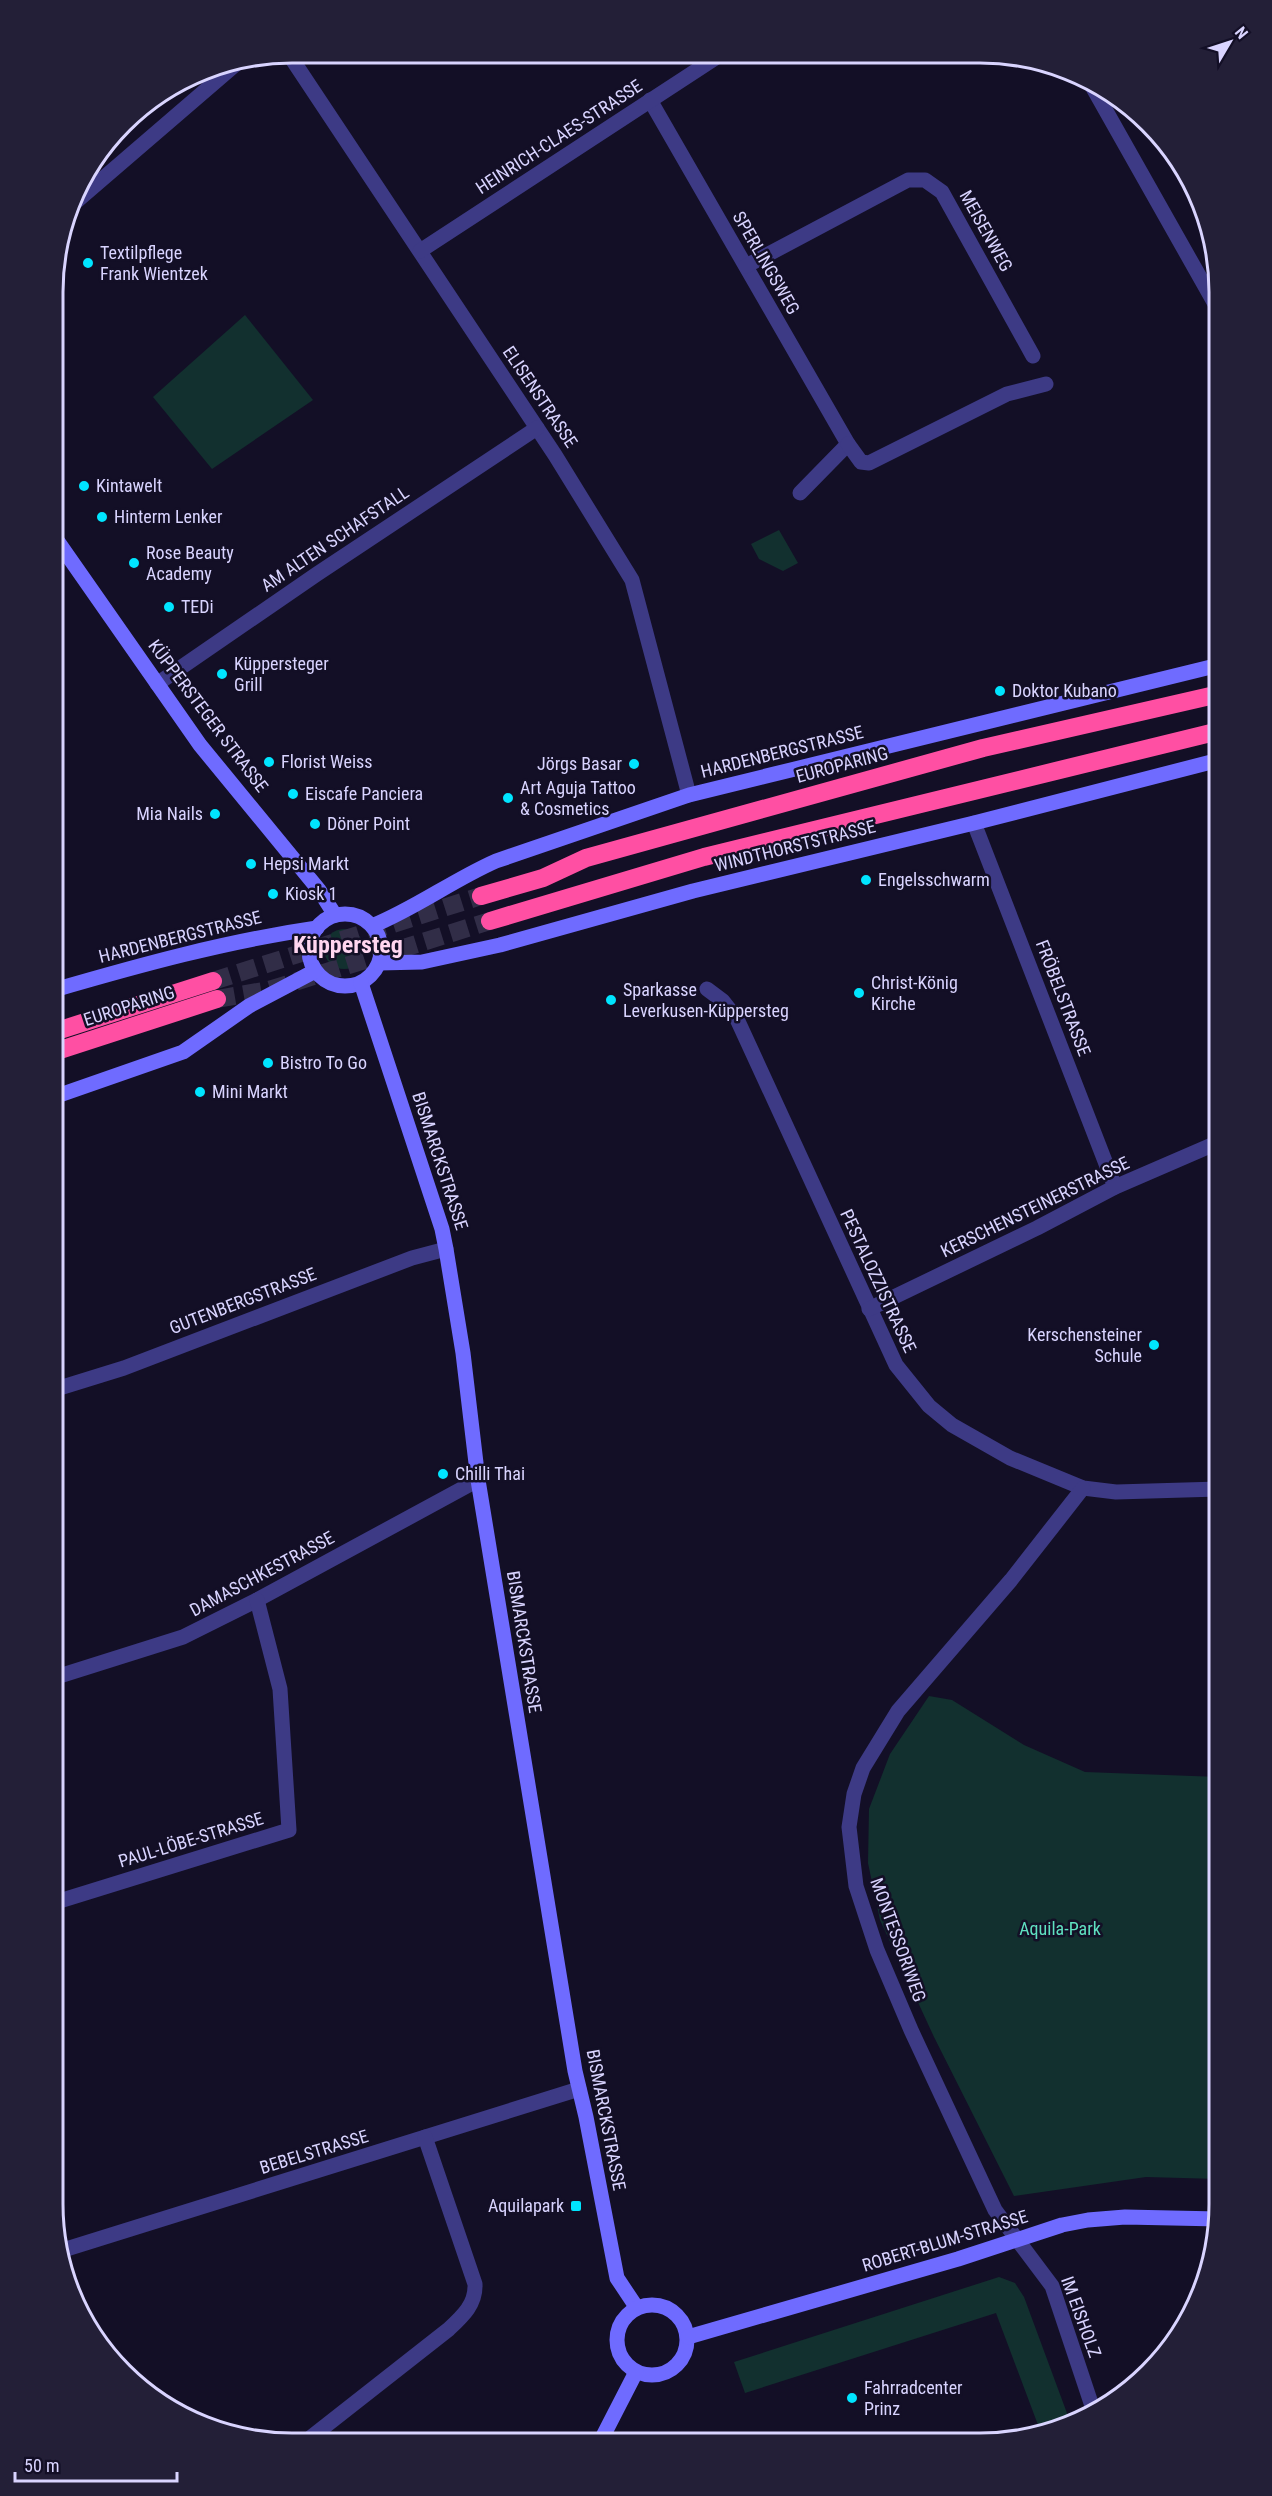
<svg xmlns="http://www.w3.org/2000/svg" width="1272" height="2496" viewBox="0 0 1272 2496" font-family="'Roboto Condensed',sans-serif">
	<rect width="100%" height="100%" fill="#130f26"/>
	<!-- green -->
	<g fill="#12302f">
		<path d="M245,315L313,400L212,469L153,397Z"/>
		<path d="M779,530L798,563L783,571L759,559L751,544Z"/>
		<circle cx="344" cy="949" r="20"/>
		<path d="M929,1696L952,1700L1024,1745L1085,1772L1219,1777V2179L1146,2177L1014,2196L934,2037L880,1920L868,1863L869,1809L890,1754Z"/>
		<path d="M999,2277L1015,2283L1024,2297L1071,2424L1057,2431L1041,2433L996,2313L745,2393L734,2362Z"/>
	</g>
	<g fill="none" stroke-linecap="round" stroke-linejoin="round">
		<!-- highway-tunnel -->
		<g stroke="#312d47" stroke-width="18" stroke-dasharray="18 9" stroke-linecap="butt">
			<path d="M213,981L481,896"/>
			<path d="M217,999L269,990L490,921"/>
		</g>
		<!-- street -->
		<g stroke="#3d3a85" stroke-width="15">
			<path d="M288,53L555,455L632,580L689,795"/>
			<path d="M1088,79L1219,311"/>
			<path d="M650,100L848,444L800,493"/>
			<path d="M71,206L236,64"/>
			<path d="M420,251L720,55"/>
			<path d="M746,266L908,180H925L942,192L1033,356"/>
			<path d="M848,444L861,462L869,463L1007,394L1046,384"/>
			<path d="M157,684L317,574L537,428"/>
			<path d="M974,823L1115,1187"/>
			<path d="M707,989L723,1001L737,1019L896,1365L929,1406L952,1425L1010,1458L1083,1488L1116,1492L1219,1489"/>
			<path d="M869,1309L1037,1228L1115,1187L1219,1142"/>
			<path d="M53,1390L124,1368L412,1258L446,1249"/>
			<path d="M1083,1488L1011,1580L898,1711L863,1768L854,1794L849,1827L856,1886L877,1950L911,2030L995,2210L1052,2286L1094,2412"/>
			<path d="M53,1678L183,1637L257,1600L478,1480"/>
			<path d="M53,1903L289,1830L280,1689L257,1600"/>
			<path d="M60,2251L579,2089"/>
			<path d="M305,2442L449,2329C463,2316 476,2304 475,2284L425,2137"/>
		</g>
		<!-- secondary -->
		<g stroke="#6f6bff" stroke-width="15">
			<path d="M54,536L200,745L319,890L335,915"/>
			<circle cx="345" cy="950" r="36"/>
			<path d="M372,926C416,908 453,880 496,861L689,795L1219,665"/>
			<path d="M379,963L422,962L500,945L693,891L974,823L1219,760"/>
			<path d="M361,983L442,1229L446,1249L463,1353L478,1480L575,2071L586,2117L617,2278L637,2308"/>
			<path d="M54,990C140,965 227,941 317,928"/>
			<path d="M54,1097L183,1052L249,1006L315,971"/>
			<circle cx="652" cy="2340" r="35"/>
			<path d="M688,2337L958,2259L1062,2225L1088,2220L1125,2217L1219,2219"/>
			<path d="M600,2442L636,2372"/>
		</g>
		<!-- highway -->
		<g stroke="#ff4fa3" stroke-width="18">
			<path d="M481,896L543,878L586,858L983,748L1219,694"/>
			<path d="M490,921L704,857L1219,731"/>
			<path d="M54,1032L213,981"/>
			<path d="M54,1052L217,999"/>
		</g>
	</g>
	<!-- markers -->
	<g fill="#00e5ff" stroke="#130f26" stroke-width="2">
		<circle cx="88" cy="263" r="6"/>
		<circle cx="84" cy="486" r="6"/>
		<circle cx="102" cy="517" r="6"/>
		<circle cx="134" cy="563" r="6"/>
		<circle cx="169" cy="607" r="6"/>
		<circle cx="222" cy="674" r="6"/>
		<circle cx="1000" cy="691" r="6"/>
		<circle cx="269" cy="762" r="6"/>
		<circle cx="634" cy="764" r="6"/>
		<circle cx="293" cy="794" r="6"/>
		<circle cx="508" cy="798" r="6"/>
		<circle cx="215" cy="814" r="6"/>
		<circle cx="315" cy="824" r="6"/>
		<circle cx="251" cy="864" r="6"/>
		<circle cx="866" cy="880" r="6"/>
		<circle cx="273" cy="894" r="6"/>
		<circle cx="859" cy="993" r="6"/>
		<circle cx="611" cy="1000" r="6"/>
		<circle cx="268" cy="1063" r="6"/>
		<circle cx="200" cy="1092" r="6"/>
		<circle cx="1154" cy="1345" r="6"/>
		<circle cx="443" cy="1474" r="6"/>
		<rect x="570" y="2200" width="12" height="12" rx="3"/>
		<circle cx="852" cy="2398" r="6"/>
	</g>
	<g text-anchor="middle" stroke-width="5" stroke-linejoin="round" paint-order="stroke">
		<!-- street labels -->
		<g font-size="18" fill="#d9d4ff" stroke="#130f26">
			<text transform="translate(559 137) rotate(-33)" y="6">HEINRICH-CLAES-STRASSE</text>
			<text transform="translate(986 231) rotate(61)" y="6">MEISENWEG</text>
			<text transform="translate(766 263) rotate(60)" y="6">SPERLINGSWEG</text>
			<text transform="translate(540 397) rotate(56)" y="6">ELISENSTRASSE</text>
			<text transform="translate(335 539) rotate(-34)" y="6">AM ALTEN SCHAFSTALL</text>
			<text transform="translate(208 716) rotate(53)" y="6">KÜPPERSTEGER STRASSE</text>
			<text transform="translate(782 752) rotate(-14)" y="6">HARDENBERGSTRASSE</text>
			<text transform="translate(842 765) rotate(-15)" y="6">EUROPARING</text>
			<text transform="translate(795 846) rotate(-14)" y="6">WINDTHORSTSTRASSE</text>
			<text transform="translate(180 937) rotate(-14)" y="6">HARDENBERGSTRASSE</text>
			<text transform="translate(1063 998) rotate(69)" y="6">FRÖBELSTRASSE</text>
			<text transform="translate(129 1006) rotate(-18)" y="6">EUROPARING</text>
			<text transform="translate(440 1161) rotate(72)" y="6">BISMARCKSTRASSE</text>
			<text transform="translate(1035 1207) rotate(-26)" y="6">KERSCHENSTEINERSTRASSE</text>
			<text transform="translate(878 1281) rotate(65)" y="6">PESTALOZZISTRASSE</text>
			<text transform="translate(243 1301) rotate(-21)" y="6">GUTENBERGSTRASSE</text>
			<text transform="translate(262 1574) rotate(-28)" y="6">DAMASCHKESTRASSE</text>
			<text transform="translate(524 1642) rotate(81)" y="6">BISMARCKSTRASSE</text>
			<text transform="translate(191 1840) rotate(-17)" y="6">PAUL-LÖBE-STRASSE</text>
			<text transform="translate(898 1940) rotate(70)" y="6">MONTESSORIWEG</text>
			<text transform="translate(606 2120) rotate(79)" y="6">BISMARCKSTRASSE</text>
			<text transform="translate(314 2152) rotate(-17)" y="6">BEBELSTRASSE</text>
			<text transform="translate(945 2241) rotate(-17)" y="6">ROBERT-BLUM-STRASSE</text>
			<text transform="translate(1081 2317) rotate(70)" y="6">IM EISHOLZ</text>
		</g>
		<!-- poi labels -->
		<g font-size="18" fill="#d9d4ff" stroke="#130f26" text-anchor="start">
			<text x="100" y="259">Textilpflege<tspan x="100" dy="21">Frank Wientzek</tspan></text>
			<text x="96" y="492">Kintawelt</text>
			<text x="114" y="523">Hinterm Lenker</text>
			<text x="146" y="559">Rose Beauty<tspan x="146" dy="21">Academy</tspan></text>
			<text x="181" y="613">TEDi</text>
			<text x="234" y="670">Küppersteger<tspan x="234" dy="21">Grill</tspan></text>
			<text x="1012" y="697">Doktor Kubano</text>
			<text x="281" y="768">Florist Weiss</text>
			<text x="622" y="770" text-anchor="end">Jörgs Basar</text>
			<text x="520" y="794">Art Aguja Tattoo<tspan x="520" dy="21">&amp; Cosmetics</tspan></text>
			<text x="305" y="800">Eiscafe Panciera</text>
			<text x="203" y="820" text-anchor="end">Mia Nails</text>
			<text x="327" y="830">Döner Point</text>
			<text x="263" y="870">Hepsi Markt</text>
			<text x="878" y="886">Engelsschwarm</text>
			<text x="285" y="900">Kiosk 1</text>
			<text x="871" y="989">Christ-König<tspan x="871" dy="21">Kirche</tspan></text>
			<text x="623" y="996">Sparkasse<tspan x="623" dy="21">Leverkusen-Küppersteg</tspan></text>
			<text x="280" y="1069">Bistro To Go</text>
			<text x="212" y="1098">Mini Markt</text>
			<text x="1142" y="1341" text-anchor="end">Kerschensteiner<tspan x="1142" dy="21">Schule</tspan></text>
			<text x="455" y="1480">Chilli Thai</text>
			<text x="564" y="2212" text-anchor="end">Aquilapark</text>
			<text x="864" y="2394">Fahrradcenter<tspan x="864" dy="21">Prinz</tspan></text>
		</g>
		<!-- park labels -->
		<g font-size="18" fill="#5fe0c0" stroke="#130f26">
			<text x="1060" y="1935">Aquila-Park</text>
		</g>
		<!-- district labels -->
		<g font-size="24" font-weight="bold" fill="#ffd6f0" stroke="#130f26">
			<text x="348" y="953">Küppersteg</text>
		</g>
	</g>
	<!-- crop -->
	<path d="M0 0H1272V2496H0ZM292 63H980A229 229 0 0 1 1209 292V2204A229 229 0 0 1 980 2433H292A229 229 0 0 1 63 2204V292A229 229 0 0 1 292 63Z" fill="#231f37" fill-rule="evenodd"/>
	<path fill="none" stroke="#d9d4ff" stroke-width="3" d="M292 63H980A229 229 0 0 1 1209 292V2204A229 229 0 0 1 980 2433H292A229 229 0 0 1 63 2204V292A229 229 0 0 1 292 63Z"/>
	<!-- north arrow -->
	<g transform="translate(1230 42) rotate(51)" stroke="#130f26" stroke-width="4.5" paint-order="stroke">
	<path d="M0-4.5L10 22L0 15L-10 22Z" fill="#d9d4ff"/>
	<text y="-9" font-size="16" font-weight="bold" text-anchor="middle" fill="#d9d4ff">N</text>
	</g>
	<!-- scale -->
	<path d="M15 2472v9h162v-9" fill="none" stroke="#d9d4ff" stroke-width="3"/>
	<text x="24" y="2472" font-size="18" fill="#d9d4ff" stroke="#130f26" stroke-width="4.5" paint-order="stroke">50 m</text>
</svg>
